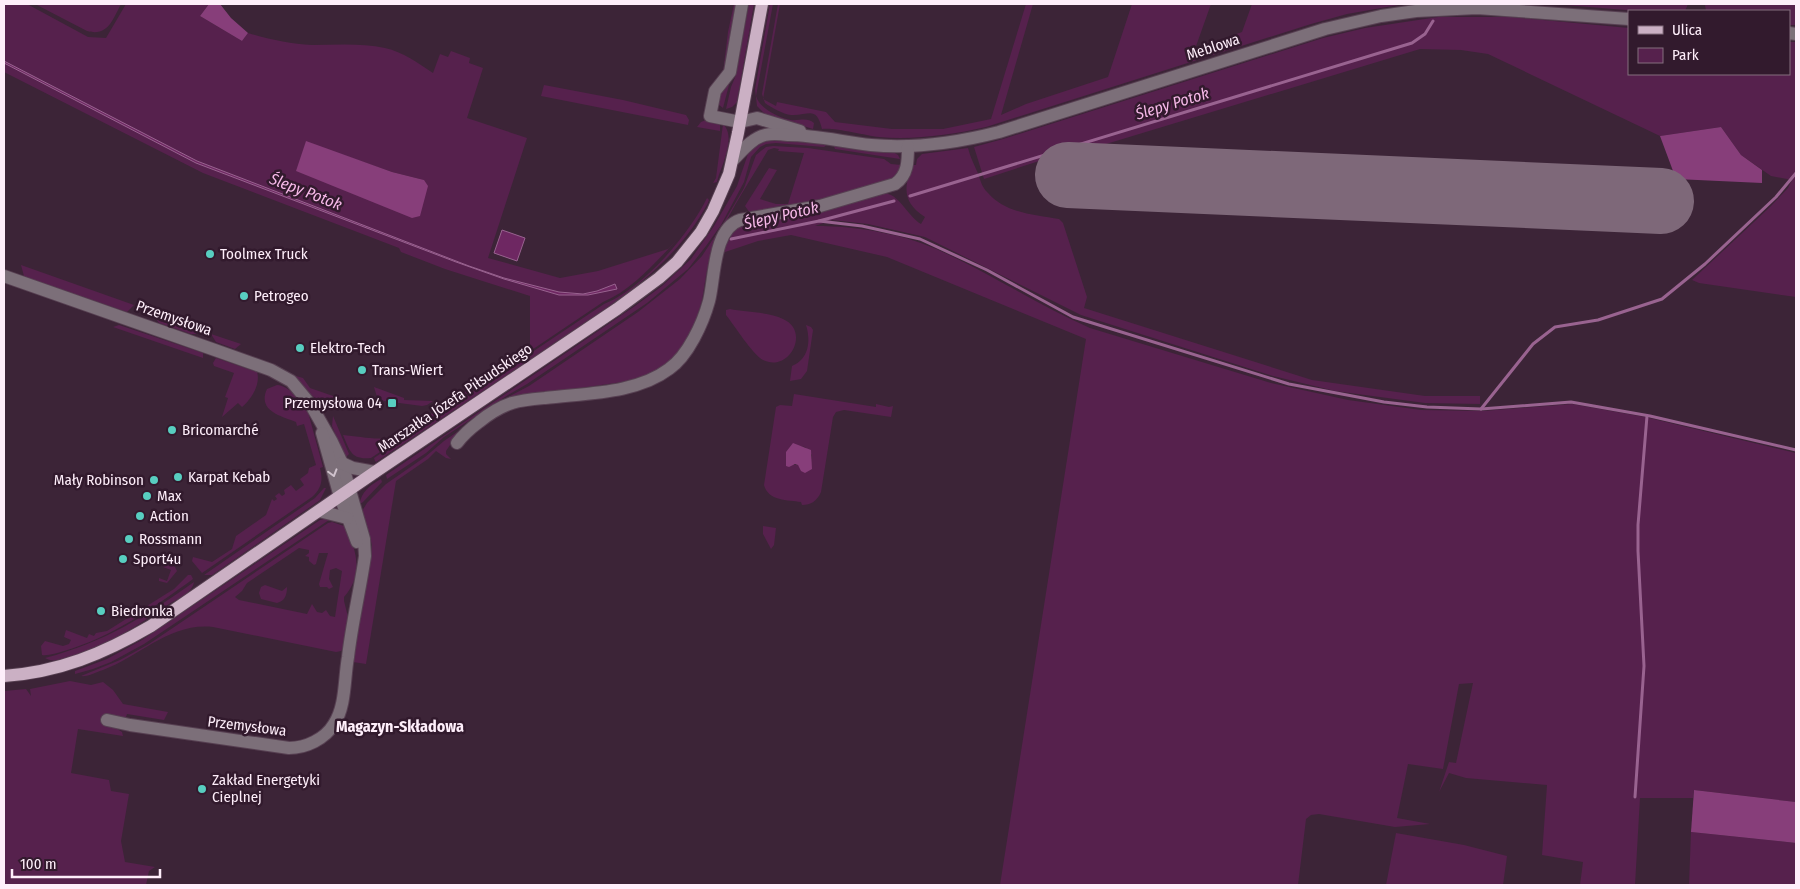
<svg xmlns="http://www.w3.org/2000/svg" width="1800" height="889" viewBox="0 0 1800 889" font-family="'Fira Sans Condensed',sans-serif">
	<rect width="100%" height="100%" fill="#3c2437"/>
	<!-- green -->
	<g fill="#56214d" fill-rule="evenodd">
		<path d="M4,4H27L88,37L106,38L126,4H209L200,16L242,41L248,33C269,39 290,44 312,45C336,45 362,43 385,48C403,52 418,63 433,73L440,54L448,57L451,51L470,58L469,63L483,68L467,118L527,138L488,258L560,278L598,271L668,249L679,238C656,261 634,289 603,302L371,458C351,460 350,451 343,435C357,436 374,440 387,438C407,434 428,416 444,404L443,400L456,398L530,346V296L445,269L401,252L399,248L386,243L203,173L4,72V63L196,163L456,262L504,279L559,295H588L616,289L615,284L597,291L583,294L559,292L504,278L469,266L197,161L4,61ZM306,142L392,172L424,180L297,171Z"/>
		<path d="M35,4H121C113,19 108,37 87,31Z"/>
		<path d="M734,4H737L726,68L723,73L728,32Z"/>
		<path d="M749,4H754L737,102L732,107L726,109L731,87L736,75Z"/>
		<path d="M770,4H773L756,96C759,108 779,118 791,120C800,121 807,117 814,123L813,129L765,114L757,106L755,89Z"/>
		<path d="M778,4H780L763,99L776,106L777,102L826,112L835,122L892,129H943L991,119L1026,4H1033L1001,115L1026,104L1108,77L1132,4H1211L1195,49L1242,32L1252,4H1404L1347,14L1311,24L986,127C951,135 915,140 879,137C864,135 833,127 822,129C816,105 809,116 791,115C783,114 772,108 765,103L762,94Z"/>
		<path d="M1554,4H1796V25H1789V11H1706L1705,5L1688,4L1685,11H1637Z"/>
		<path d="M1438,17H1511L1629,28V74H1789V42H1796V297L1699,283L1692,280L1770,207L1788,188L1792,180L1771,176L1741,155L1721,127L1660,136L1488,54L1461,50L1420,49L1083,151L1073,150L984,179L974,147L1003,139L1323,38L1365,28Z"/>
		<path d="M730,81L723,108L718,104L717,98Z"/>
		<path d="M544,85L623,100L686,115L689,120L688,125L541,96Z"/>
		<path d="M706,120L720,123V131L697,127L701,122Z"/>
		<path d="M723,124C736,136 723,163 718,178L717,182L713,183L716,178Z"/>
		<path d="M770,139L827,144L824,147L776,143L766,144L760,147L751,157L744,182L721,225L706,246L688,269L647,303L527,384L508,395L444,437L426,453L387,479L386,475L635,306L662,286L691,259L714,226L737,186L749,151L756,145Z"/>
		<path d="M833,144L893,152L898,155L900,159L835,149Z"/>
		<path d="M773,146L808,148L884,159L891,164L901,165L900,171L891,181L803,204L750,213L745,206L769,168L777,170L760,199L776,204H788L804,153L778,151L779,149L774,148L768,150C748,184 725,218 711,255C706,269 705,285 702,300C696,323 683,355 661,368C649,375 635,379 622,382L517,397L454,439L446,451V454L451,459L446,458L436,451L428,459L396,481L366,664L353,662L367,570H369L372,545L362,511L367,503L386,484L425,457L444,441L510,396L529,386L638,312L680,279L702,256L721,227L744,188L756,155L766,147Z"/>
		<path d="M968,148C970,156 973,162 976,169C980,177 981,187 988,193C1005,213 1035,215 1059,219L1063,223L1087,297L1084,308L1312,380L1425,396H1480V404L1425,403L1335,391L1273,376L1081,315L925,237L868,224L832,220L815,226C858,226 906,234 945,253C994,276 1040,306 1090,328L1271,383L1348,400L1421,410L1483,411L1572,404L1645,417L1796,453V802L1694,790L1693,798H1640L1635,885H1580L1583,862L1542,855L1547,785L1466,778L1449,773L1439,792L1449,762L1456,763L1473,683L1459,684L1443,769L1408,764L1397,818L1430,824L1395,827L1319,814L1311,815L1306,819L1298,885H1000L1086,339L887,257L791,235L758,241L722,253L736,226L882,193C900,193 906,215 921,224L925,217C902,202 904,188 912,165H916L917,159L922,154Z"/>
		<path d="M707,198L709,200L708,203C670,272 610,305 547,348C490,387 433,424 376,462L375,461L374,458L604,304C642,289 689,235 707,198Z"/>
		<path d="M21,265L134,305L127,312L30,279L24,276Z"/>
		<path d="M730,309C745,312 769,312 783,319C811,331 789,373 763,360C753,355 734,325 726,315V310Z"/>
		<path d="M152,313L199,330L196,334H191L159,323Z"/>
		<path d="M119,325L203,353V358L113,327Z"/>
		<path d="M806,325L811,327L813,330L807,371L801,379L790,381L792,366C809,359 811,341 806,325Z"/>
		<path d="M211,334L241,344L235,349L216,342Z"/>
		<path d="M216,358L257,372C261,384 251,400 242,407L238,403L222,417L228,398L225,397L234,373L214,366L213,363Z"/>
		<path d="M289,374L303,378L310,388L333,396L338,394L340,397L328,403L319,402Z"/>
		<path d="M277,385C290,386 302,402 308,412L323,467L320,468C323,480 322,488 312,497L202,573L192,561L193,557L212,562L232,549L236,536L266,515L272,499L274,501L277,499L275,496L279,493L282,496L285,494L284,490L291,485L296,491L304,485L300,479L308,473L309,468L316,465L304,424L297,426L296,422C281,416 257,411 267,389Z"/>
		<path d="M374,387L404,398V400L433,401L427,405L422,406L384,401L377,397Z"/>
		<path d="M794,394L876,407V404L889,407L893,406L891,417L844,410L836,412L833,417L821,492C817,501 811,505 802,505L801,502C788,500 768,501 764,485L776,407L780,405L792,406ZM799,446L805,447L812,455L811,463L812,469L800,468L798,465H791Z"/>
		<path d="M333,416L349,454L345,458L332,426Z"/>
		<path d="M381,479L382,482L363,502L359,505C362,491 369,486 381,479Z"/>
		<path d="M324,488H326L320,500L313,505L212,575H204L315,498Z"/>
		<path d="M327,518L329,520L144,644L111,662L93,669L75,674V671L107,659L142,640L320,520Z"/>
		<path d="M332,522L344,526C357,549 364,575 344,597V601L349,621L345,648L341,651L336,652L213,627C171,622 140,656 103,670C96,672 88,677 81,676L120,660L149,644L328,523ZM299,548L309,550V553L305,556L309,557V561L314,565L316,564L319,553H328L319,584L320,587H327L329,589L333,587L329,579L330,570L336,568L342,571L335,617L330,616L326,610L322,613L317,612L312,604L307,614L239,600L235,597L242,591L247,583Z"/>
		<path d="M763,526L776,528L774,545L771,549L763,534Z"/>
		<path d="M168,564L175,567L177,571L167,583L159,581V578L167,581L171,570L163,567Z"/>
		<path d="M188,575H191L193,579C153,608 112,637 64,651C57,653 48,656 42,655L41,646L45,641L63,646L69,644L71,640L64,637L66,630L87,638L89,634L94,636L96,633L107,631L174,589Z"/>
		<path d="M194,582C192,593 178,599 169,604C137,626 96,654 57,660C52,661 49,660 45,658C105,642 144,617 194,582Z"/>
		<path d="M265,585L282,591L287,587C287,595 285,601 277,603L261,599L259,593L261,587Z"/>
		<path d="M70,681L91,685L103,682L113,690L123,704L168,712L164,720L127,714L125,720L111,725L122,732L123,736L78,729L71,773L109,780L111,791L129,794L121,841L125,862L155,867L149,871L146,885H4V691L26,689L31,696L30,689Z"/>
		<path d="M1691,832L1796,843V885H1689Z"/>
		<path d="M1396,833L1464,845L1507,856L1503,885H1386Z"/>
	</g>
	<!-- forest -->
	<g fill="#873e7a">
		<path d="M209,4H220L231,18L248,33L242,41L200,16Z"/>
		<path d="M1721,127L1741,155L1762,170V183L1676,179L1660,136Z"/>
		<path d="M306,141L392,172L424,180L428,186L420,216L412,218L296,171Z"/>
		<path d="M793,443L811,450L812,469L805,473L801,471L798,465L795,464L789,467L786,466V452Z"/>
		<path d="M1694,790L1796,802V843L1691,832Z"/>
	</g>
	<!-- water -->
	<g fill="#6e2762" stroke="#996390">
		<path d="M4,61L197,161L469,266L504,278L559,292L583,294L597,291L615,284L617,289L588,295H559L504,279L456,262L196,163L4,63Z"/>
		<path d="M502,230L525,238L517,261L494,253Z"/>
	</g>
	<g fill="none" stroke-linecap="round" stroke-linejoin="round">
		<!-- stream -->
		<g stroke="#996390" stroke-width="3">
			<path d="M910,196L1412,43L1425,34L1433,21"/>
			<path d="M819,221L862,226L920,239L987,270L1073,317L1289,384L1384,402L1427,407L1481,409L1571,402L1650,416L1796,450"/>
			<path d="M731,239L819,221L894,201"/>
			<path d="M1481,409L1533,344L1555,327L1598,320L1662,299L1705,264L1776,197L1796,173"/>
			<path d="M1635,797L1644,666L1638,551V525L1647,416"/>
		</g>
		<!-- runway -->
		<path stroke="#7e6879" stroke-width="66" d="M1068,175L1661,201"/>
		<!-- minor casing -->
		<g stroke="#574052" stroke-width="14">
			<g id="minor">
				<path d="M742,4L730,72L715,91L710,116L740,122L757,118L800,131"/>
				<path d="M1789,33L1796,34"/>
				<path d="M733,160C742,151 752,138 765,135C772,133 781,134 788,135C816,135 843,142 871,145C914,149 956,143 999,132L1325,29L1381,16L1416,11L1477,8L1629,19"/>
				<path d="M4,276L212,349L271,370L291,381L311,405L332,442L342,463L364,539L365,556C360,590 352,623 348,657C344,679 346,706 334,724C325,739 306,748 289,748L130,725L107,720"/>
				<path d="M322,433L340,497L357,542"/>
				<path d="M457,443C463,435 471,428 479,422C489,414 500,407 512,403C522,400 534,399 545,398C585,393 636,394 669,369C688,356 703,323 709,301C715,278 713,229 740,220L820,206L895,184C908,175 908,161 908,146"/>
				<path d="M342,463L353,468L375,472"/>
				<path d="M319,511L347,518"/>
			</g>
		</g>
		<!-- major casing -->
		<g stroke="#574052" stroke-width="14">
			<path id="major" d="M4,676C59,672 103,654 151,626L375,472L617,309L659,278L677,262L701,232L713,211L729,174L738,133L762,4"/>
		</g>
		<!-- minor -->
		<use href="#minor" stroke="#7c6f79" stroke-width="12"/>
		<!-- major -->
		<use href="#major" stroke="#cbb0c4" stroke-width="12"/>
	</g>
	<!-- one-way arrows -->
	<defs><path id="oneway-chevron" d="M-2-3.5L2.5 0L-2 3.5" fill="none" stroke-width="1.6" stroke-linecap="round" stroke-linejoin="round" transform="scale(1.25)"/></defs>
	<use stroke="#d0c2cd" href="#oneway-chevron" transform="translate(333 473) rotate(74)"/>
	<!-- markers -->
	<g fill="#58cec0" stroke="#321a2d" stroke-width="2">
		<circle cx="210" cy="254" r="5"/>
		<circle cx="244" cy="296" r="5"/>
		<circle cx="300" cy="348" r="5"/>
		<circle cx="362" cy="370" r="5"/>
		<rect x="387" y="398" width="10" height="10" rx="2.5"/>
		<circle cx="172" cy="430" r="5"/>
		<circle cx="178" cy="477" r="5"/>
		<circle cx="154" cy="480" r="5"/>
		<circle cx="147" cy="496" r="5"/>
		<circle cx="140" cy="516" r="5"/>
		<circle cx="129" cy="539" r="5"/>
		<circle cx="123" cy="559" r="5"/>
		<circle cx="101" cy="611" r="5"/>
		<circle cx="202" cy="789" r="5"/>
	</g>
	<g text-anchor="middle" stroke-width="5" stroke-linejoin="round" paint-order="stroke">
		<!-- street labels -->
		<g font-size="15" fill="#feeefa" stroke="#321a2d">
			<text transform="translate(1213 47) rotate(-18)" y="5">Meblowa</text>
			<text transform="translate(174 318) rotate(19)" y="5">Przemysłowa</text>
			<text transform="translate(455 398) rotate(-34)" y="5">Marszałka Józefa Piłsudskiego</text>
			<text transform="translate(247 726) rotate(7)" y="5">Przemysłowa</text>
		</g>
		<!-- poi labels -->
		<g font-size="15" fill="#feeefa" stroke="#321a2d" text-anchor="start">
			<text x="220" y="259">Toolmex Truck</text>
			<text x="254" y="301">Petrogeo</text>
			<text x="310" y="353">Elektro-Tech</text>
			<text x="372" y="375">Trans-Wiert</text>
			<text x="382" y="408" text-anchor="end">Przemysłowa 04</text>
			<text x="182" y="435">Bricomarché</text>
			<text x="188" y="482">Karpat Kebab</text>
			<text x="144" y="485" text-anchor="end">Mały Robinson</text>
			<text x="157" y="501">Max</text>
			<text x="150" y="521">Action</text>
			<text x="139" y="544">Rossmann</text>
			<text x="133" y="564">Sport4u</text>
			<text x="111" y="616">Biedronka</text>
			<text x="212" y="785">Zakład Energetyki<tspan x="212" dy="17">Cieplnej</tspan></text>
		</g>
		<!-- water labels -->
		<g font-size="16" font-style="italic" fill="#f6b8e8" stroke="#321a2d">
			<text transform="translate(1172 103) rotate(-17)" y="6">Ślepy Potok</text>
			<text transform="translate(306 191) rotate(21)" y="6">Ślepy Potok</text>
			<text transform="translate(781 215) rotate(-13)" y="6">Ślepy Potok</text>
		</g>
		<!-- neighbourhood labels -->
		<g font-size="16" font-weight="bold" fill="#feeefa" stroke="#321a2d">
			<text x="400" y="732">Magazyn-Składowa</text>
		</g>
	</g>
	<!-- border -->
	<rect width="1800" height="889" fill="none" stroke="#feeefa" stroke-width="10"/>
	<!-- legend -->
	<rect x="1628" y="10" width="162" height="65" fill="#321a2d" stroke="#846f7f"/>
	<rect x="1638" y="26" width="25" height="8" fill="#cbb0c4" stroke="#846f7f"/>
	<text x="1672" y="35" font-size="15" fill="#feeefa">Ulica</text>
	<rect x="1638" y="48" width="25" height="15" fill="#56214d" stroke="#846f7f"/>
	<text x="1672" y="60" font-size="15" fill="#feeefa">Park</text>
	<!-- scale -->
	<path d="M12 869v8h148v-8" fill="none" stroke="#feeefa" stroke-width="2.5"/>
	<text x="20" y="869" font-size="15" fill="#feeefa" stroke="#321a2d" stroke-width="4" paint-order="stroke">100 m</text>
</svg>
